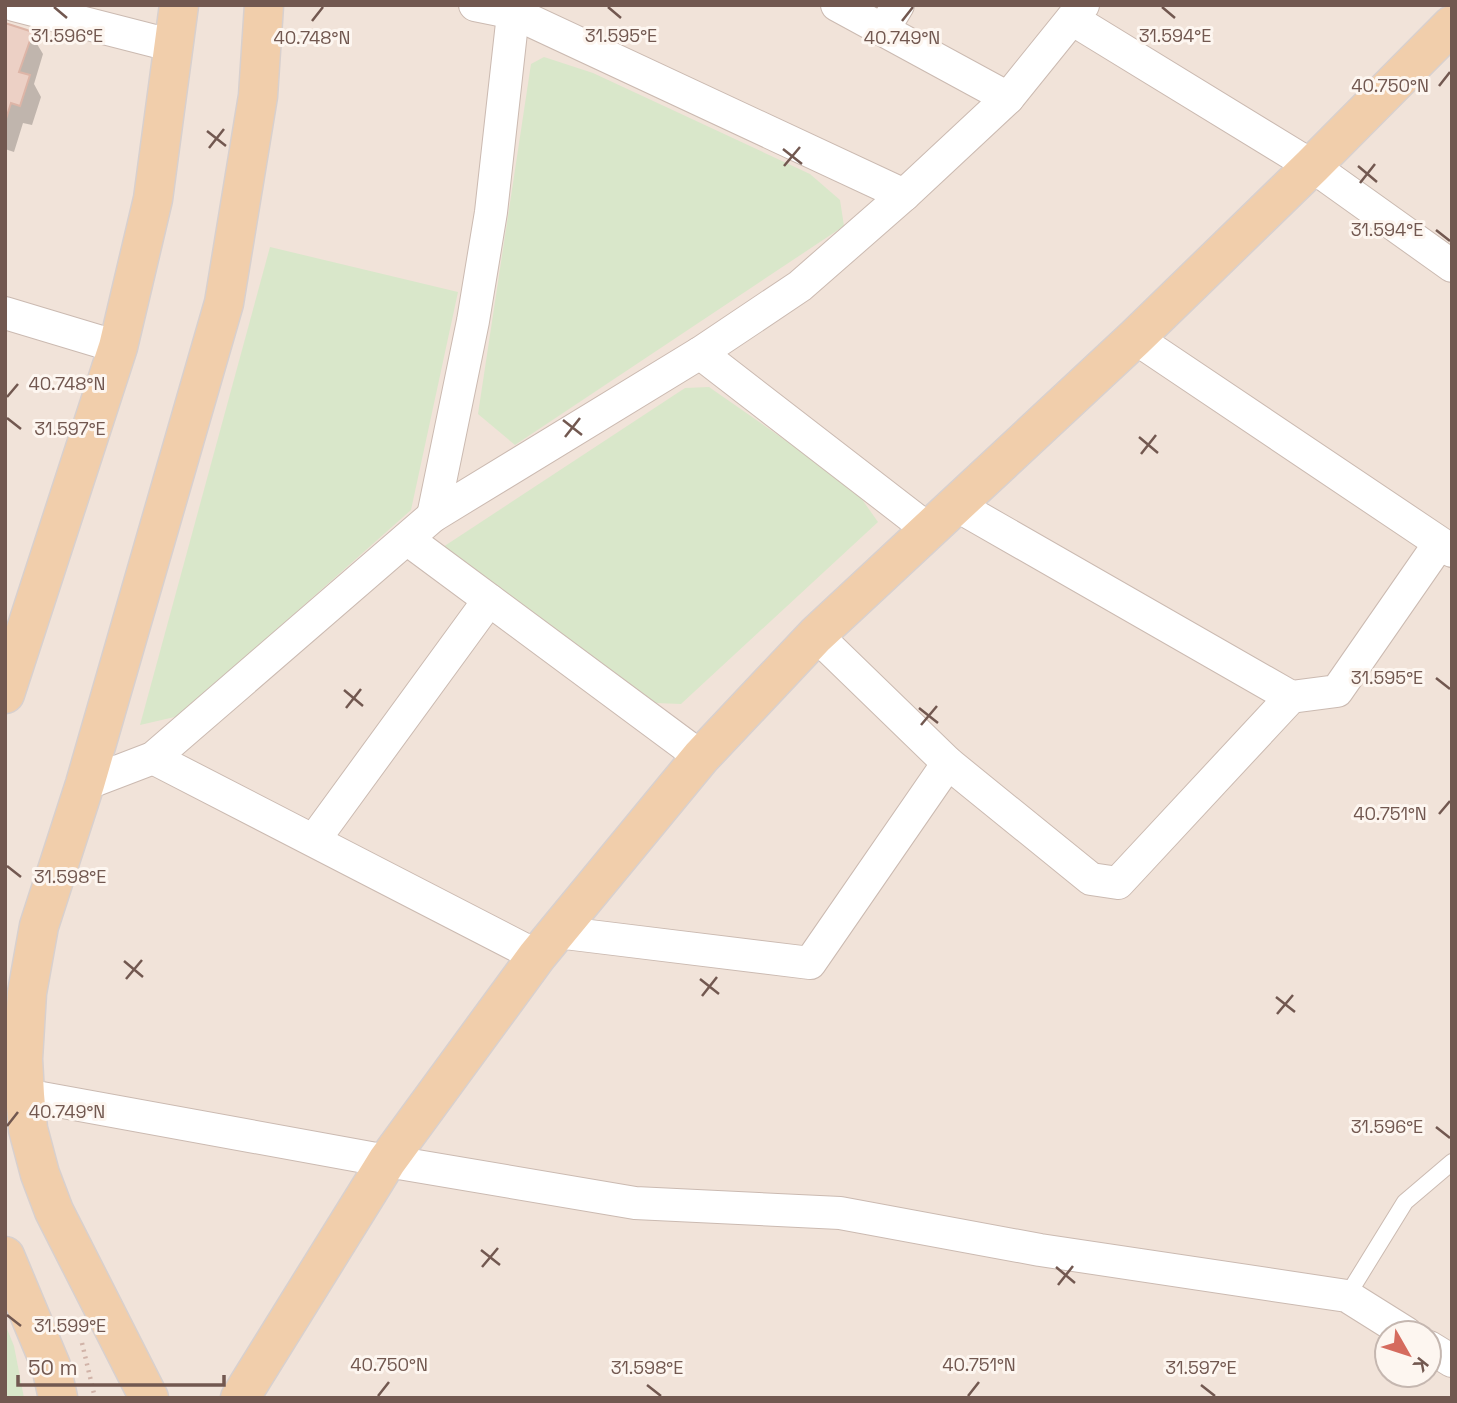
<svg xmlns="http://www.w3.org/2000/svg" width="1457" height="1403" viewBox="0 0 1457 1403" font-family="'Space Grotesk',sans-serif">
	<rect width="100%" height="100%" fill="#faf2ea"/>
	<!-- residential -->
	<path fill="#f1e3d9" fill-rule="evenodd" d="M5,5H1452V1398H5ZM1387,1333H1429V1375H1387Z"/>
	<!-- green -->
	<g fill="#d9e7ca">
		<path d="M544,57L593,73L810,174L840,200L844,226L515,445L478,414L531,64Z"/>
		<path d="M270,247L458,292L411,510L179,716L140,725Z"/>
		<path d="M709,387L854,488L878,522L681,704L655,703L440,549L685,388Z"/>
		<path d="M5,1324L14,1346L24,1398H5Z"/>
	</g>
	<!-- shadow -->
	<path fill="#0003" d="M5,25L31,34L43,54L34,84L41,97L32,125L23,123L14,152L5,149Z"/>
	<!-- building -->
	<path fill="#ecd0c5" stroke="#ddb5a7" stroke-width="2" d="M5,23L33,32L19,72L30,75L20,106L11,103L5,122Z"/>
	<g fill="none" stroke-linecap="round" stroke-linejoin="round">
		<!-- service casing -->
		<g stroke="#cbbab1" stroke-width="18">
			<path id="service" d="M1347,1296L1405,1202L1452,1162"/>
		</g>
		<!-- minor casing -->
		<g stroke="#cbbab1" stroke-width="34">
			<g id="minor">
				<path d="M14,5L174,46"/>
				<path d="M475,5L514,13L904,195"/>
				<path d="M837,5L1008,98"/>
				<path d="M1072,19L1312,166L1452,266"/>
				<path d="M883,30L898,5"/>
				<path d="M5,313L118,347"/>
				<path d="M1135,338L1452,551"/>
				<path d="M700,353L929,530"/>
				<path d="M956,505L1291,697L1337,691L1439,544"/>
				<path d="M433,516L473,321L491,212L514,5"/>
				<path d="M407,539L701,757"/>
				<path d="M816,635L948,763L1091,879L1118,883L1291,697"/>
				<path d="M153,758L537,956"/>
				<path d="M85,784L153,758L433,516L700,353L800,286L904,195L1008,98L1083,5"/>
				<path d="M314,840L489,600"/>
				<path d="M557,932L810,963L948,763"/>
				<path d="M25,1095L387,1161L635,1203L840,1213L1040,1250L1347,1296L1406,1333"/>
				<path d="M1429,1347L1452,1361"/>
			</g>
		</g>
		<!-- primary casing -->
		<g stroke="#d8d0ce" stroke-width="41">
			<g id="primary">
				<path d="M5,694L118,347L153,199L179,5"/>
				<path d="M5,1256L51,1366L58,1398"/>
				<path d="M149,1398L54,1211L40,1174L28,1129L25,1095L23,1059L27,993L39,926L85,784L224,303L258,96L264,5"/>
				<path d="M240,1398L387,1161L537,956L701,757L816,635L1135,338L1312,166L1452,25"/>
			</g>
		</g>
		<!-- path -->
		<path stroke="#d1b3a8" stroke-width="4.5" stroke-dasharray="2 5" stroke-linecap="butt" d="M82,1343L95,1398"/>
		<!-- service -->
		<use href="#service" stroke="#fff" stroke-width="16"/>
		<!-- minor -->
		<use href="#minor" stroke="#fff" stroke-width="32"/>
		<!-- primary -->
		<use href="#primary" stroke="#f1ceab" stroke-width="38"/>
	</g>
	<!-- ticks -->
	<path fill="none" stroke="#725850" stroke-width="2.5" d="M54,7L67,18M608,7L621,18M1162,7L1175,18M312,21L323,7M902,21L913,7M1439,86L1450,72M207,131L226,146M209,148L224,129M783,149L802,164M784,166L800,147M1358,166L1377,182M1360,183L1375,164M1436,230L1450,241M7,397L18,384M7,418L21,429M563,420L582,435M565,437L580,418M1139,437L1158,453M1141,454L1156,435M1436,678L1450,689M344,690L363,706M346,708L361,689M919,708L938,723M921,725L937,706M1439,814L1450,801M7,866L21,877M124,961L143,977M126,979L142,960M700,979L719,994M702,996L717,977M1276,997L1295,1012M1277,1014L1293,995M7,1126L18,1112M1436,1127L1450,1138M481,1250L500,1265M482,1267L498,1248M1056,1267L1075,1283M1058,1285L1073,1266M7,1315L21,1326M647,1385L661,1396M1201,1385L1215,1396M378,1396L389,1382M968,1396L979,1382"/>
	<g font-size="18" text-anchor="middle" fill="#725850" stroke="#fdf6f0" stroke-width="6" stroke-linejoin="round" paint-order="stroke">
		<text x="1175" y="42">31.594°E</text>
		<text x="67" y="42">31.596°E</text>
		<text x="621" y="42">31.595°E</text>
		<text x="312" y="44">40.748°N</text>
		<text x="902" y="44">40.749°N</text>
		<text x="1390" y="92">40.750°N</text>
		<text x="1387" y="236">31.594°E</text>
		<text x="67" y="390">40.748°N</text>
		<text x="70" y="435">31.597°E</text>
		<text x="1387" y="684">31.595°E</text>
		<text x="1390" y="820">40.751°N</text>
		<text x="70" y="883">31.598°E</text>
		<text x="67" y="1118">40.749°N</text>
		<text x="1387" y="1133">31.596°E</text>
		<text x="70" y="1332">31.599°E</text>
		<text x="389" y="1371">40.750°N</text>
		<text x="979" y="1371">40.751°N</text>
		<text x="647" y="1374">31.598°E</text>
		<text x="1201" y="1374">31.597°E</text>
	</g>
	<!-- border -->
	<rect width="1457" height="1403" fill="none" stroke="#725850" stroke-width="14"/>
	<!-- north arrow -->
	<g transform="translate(1408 1354) rotate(129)"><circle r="33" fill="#fdf6f0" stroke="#c5b7b0" stroke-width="2"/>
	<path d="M0-5L12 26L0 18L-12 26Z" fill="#d56b5e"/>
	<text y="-10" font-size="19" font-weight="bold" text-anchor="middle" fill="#725850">K</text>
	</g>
	<!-- scale -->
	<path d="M18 1375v10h206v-10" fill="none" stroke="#725850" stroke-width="3.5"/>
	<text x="28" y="1375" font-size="21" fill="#725850" stroke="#fdf6f0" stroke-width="5" paint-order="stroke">50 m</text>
</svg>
